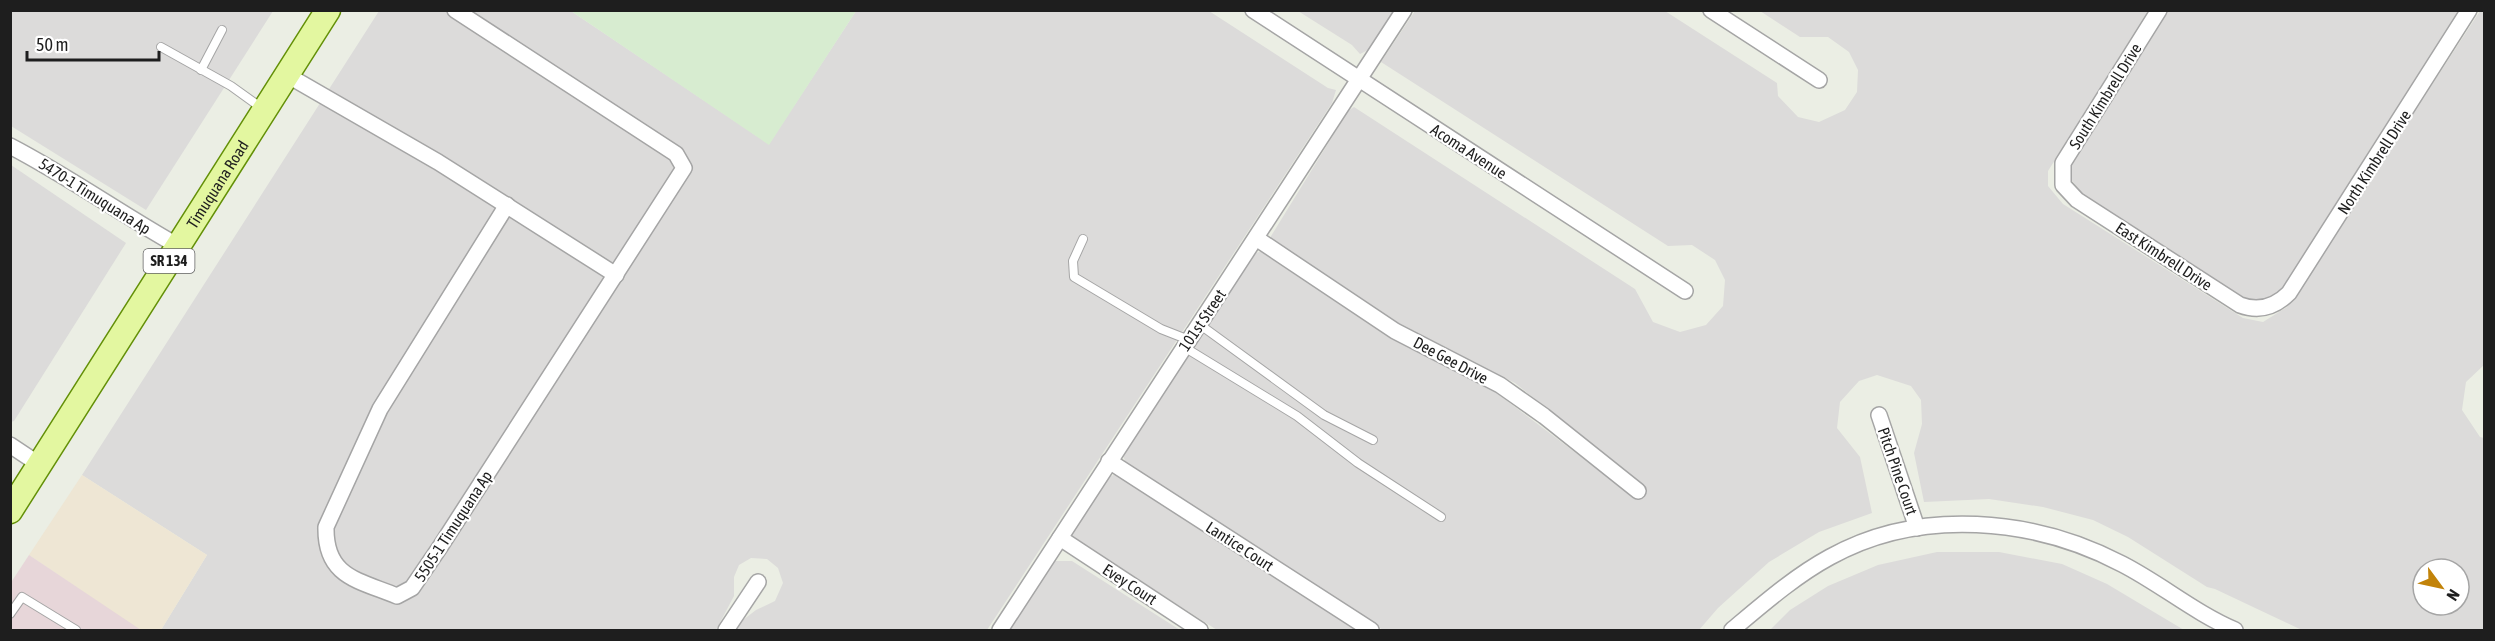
<svg xmlns="http://www.w3.org/2000/svg" width="2495" height="641" viewBox="0 0 2495 641" font-family="'Asap Condensed',sans-serif">
	<rect width="100%" height="100%" fill="#ebeee4"/>
	<!-- residential -->
	<g fill="#dcdbda" fill-rule="evenodd">
		<path d="M10,11H273L146,210L11,126Z"/>
		<path d="M379,11H571L769,144L856,11H1209L1328,88L1336,90L1332,103L987,630H736L743,620L756,610L775,601L783,583L778,568L767,559L751,558L739,565L734,577V596L716,630H161L207,555L82,475Z"/>
		<path d="M1298,11H1394L1368,50L1360,54L1352,45Z"/>
		<path d="M1415,11H1665L1777,83L1778,96L1798,117L1819,122L1845,110L1857,92L1858,70L1849,52L1828,37H1800L1760,11H2149L2048,171V186L2063,204L2243,318L2263,322L2287,307L2480,11H2484V365L2466,382L2462,410L2480,437L2484,438V630H2302L2215,589L2207,587L2128,537L2093,520L2043,507L1989,499L1924,502L1914,453L1922,424L1921,400L1911,386L1877,375L1859,381L1840,402L1837,428L1860,457L1872,513L1819,532L1769,562L1718,608L1699,630H1383L1127,467L1123,455L1254,254L1261,251L1408,346L1490,388L1637,499L1646,488L1515,383L1394,324L1268,241L1348,111L1354,107L1635,289L1653,322L1680,332L1706,325L1723,306L1725,280L1715,260L1692,245L1668,246L1381,62ZM2423,569H2459V605H2423Z"/>
		<path d="M2168,11H2460L2279,293L2267,301H2245L2084,196L2070,178L2068,165Z"/>
		<path d="M11,165L126,243L14,421L11,422Z"/>
		<path d="M1116,474L1358,630H1217L1071,536L1107,478Z"/>
		<path d="M1937,552H1999L2062,564L2107,584L2184,630H1770L1790,610L1828,586L1878,565Z"/>
		<path d="M1053,561H1072L1180,630H1008Z"/>
	</g>
	<!-- commercial -->
	<path fill="#eee6d4" d="M82,475L207,555L161,630H139L29,555Z"/>
	<!-- industrial -->
	<path fill="#e7d6d9" d="M29,555L141,630H11L10,584Z"/>
	<!-- farmland -->
	<path fill="#d7ecd0" d="M571,11H856L769,145Z"/>
	<g fill="none" stroke-linecap="round" stroke-linejoin="round">
		<!-- service casing -->
		<g stroke="#a5a5a5" stroke-width="10">
			<g id="service">
				<path d="M161,47L231,86L263,109"/>
				<path d="M201,70L222,30"/>
				<path d="M1083,239L1073,261L1074,277L1161,329L1189,340"/>
				<path d="M1199,324L1324,415L1373,440"/>
				<path d="M1184,347L1297,416L1358,463L1441,517"/>
				<path d="M10,614L22,597L76,630"/>
			</g>
		</g>
		<!-- minor casing -->
		<g stroke="#a5a5a5" stroke-width="18">
			<g id="minor">
				<path d="M455,10L676,154L684,168L440,547L412,588L397,596C358,580 325,577 326,527L380,409L507,205"/>
				<path d="M1253,10L1685,291"/>
				<path d="M1711,10L1819,80"/>
				<path d="M2159,10L2063,163V185L2077,200L2240,305C2259,312 2275,307 2289,293L2469,10"/>
				<path d="M287,75L438,162L616,275"/>
				<path d="M10,146C68,176 121,214 178,246"/>
				<path d="M1256,238L1395,331L1500,385L1544,416L1638,491"/>
				<path d="M1879,415L1917,528"/>
				<path d="M10,445L40,465"/>
				<path d="M1109,461L1371,630"/>
				<path d="M1060,538L1200,630"/>
				<path d="M726,630L758,582"/>
				<path d="M1000,630L1404,10"/>
				<path d="M1732,630C1763,604 1795,576 1830,557C1920,507 2034,518 2122,564C2161,584 2195,613 2235,630"/>
			</g>
		</g>
		<!-- primary casing -->
		<g stroke="#639007" stroke-width="27">
			<g id="primary">
				<path id="s1" d="M10,511L328,10"/>
			</g>
		</g>
		<!-- service -->
		<use href="#service" stroke="#fff" stroke-width="8"/>
		<!-- minor -->
		<use href="#minor" stroke="#fff" stroke-width="15"/>
		<!-- primary -->
		<use href="#primary" stroke="#e3f7a0" stroke-width="24"/>
	</g>
	<g text-anchor="middle" stroke-width="4.5" stroke-linejoin="round" paint-order="stroke">
		<!-- shield labels -->
		<rect fill="#fff" stroke="#626262" stroke-width="1.5" x="143.5" y="249" width="51" height="24" rx="4.5"/>
		<g font-size="15" font-weight="bold" fill="#1e1e1e">
			<text x="169" y="266">SR 134</text>
		</g>
		<!-- street labels -->
		<g font-size="16" fill="#1e1e1e" stroke="#fff">
			<text transform="translate(2105 96) rotate(-58)" y="6">South Kimbrell Drive</text>
			<text transform="translate(1469 151) rotate(33)" y="6">Acoma Avenue</text>
			<text transform="translate(2374 162) rotate(-57)" y="6">North Kimbrell Drive</text>
			<text dy="6" stroke="none"><textPath href="#s1" startOffset="387">Timuquana Road</textPath></text>
			<text transform="translate(95 196) rotate(32)" y="6">5470-1 Timuquana Ap</text>
			<text transform="translate(2164 256) rotate(33)" y="6">East Kimbrell Drive</text>
			<text transform="translate(1202 320) rotate(-56)" y="6">101st Street</text>
			<text transform="translate(1451 360) rotate(28)" y="6">Dee Gee Drive</text>
			<text transform="translate(1898 471) rotate(71)" y="6">Pitch Pine Court</text>
			<text transform="translate(453 526) rotate(-57)" y="6">5505-1 Timuquana Ap</text>
			<text transform="translate(1240 546) rotate(33)" y="6">Lantice Court</text>
			<text transform="translate(1130 584) rotate(33)" y="6">Evey Court</text>
		</g>
	</g>
	<!-- border -->
	<rect width="2495" height="641" fill="none" stroke="#1e1e1e" stroke-width="24"/>
	<!-- north arrow -->
	<g transform="translate(2441 587) rotate(123)"><circle r="28" fill="#ffffff" stroke="#a5a5a5" stroke-width="1.5"/>
	<path d="M0-4.5L10 22L0 15L-10 22Z" fill="#c28309"/>
	<text y="-9" font-size="16" font-weight="bold" text-anchor="middle" fill="#1e1e1e">N</text>
	</g>
	<!-- scale -->
	<path d="M27 51v9h132v-9" fill="none" stroke="#1e1e1e" stroke-width="3"/>
	<text x="36" y="51" font-size="18" fill="#1e1e1e" stroke="#ffffff" stroke-width="4.5" paint-order="stroke">50 m</text>
</svg>
